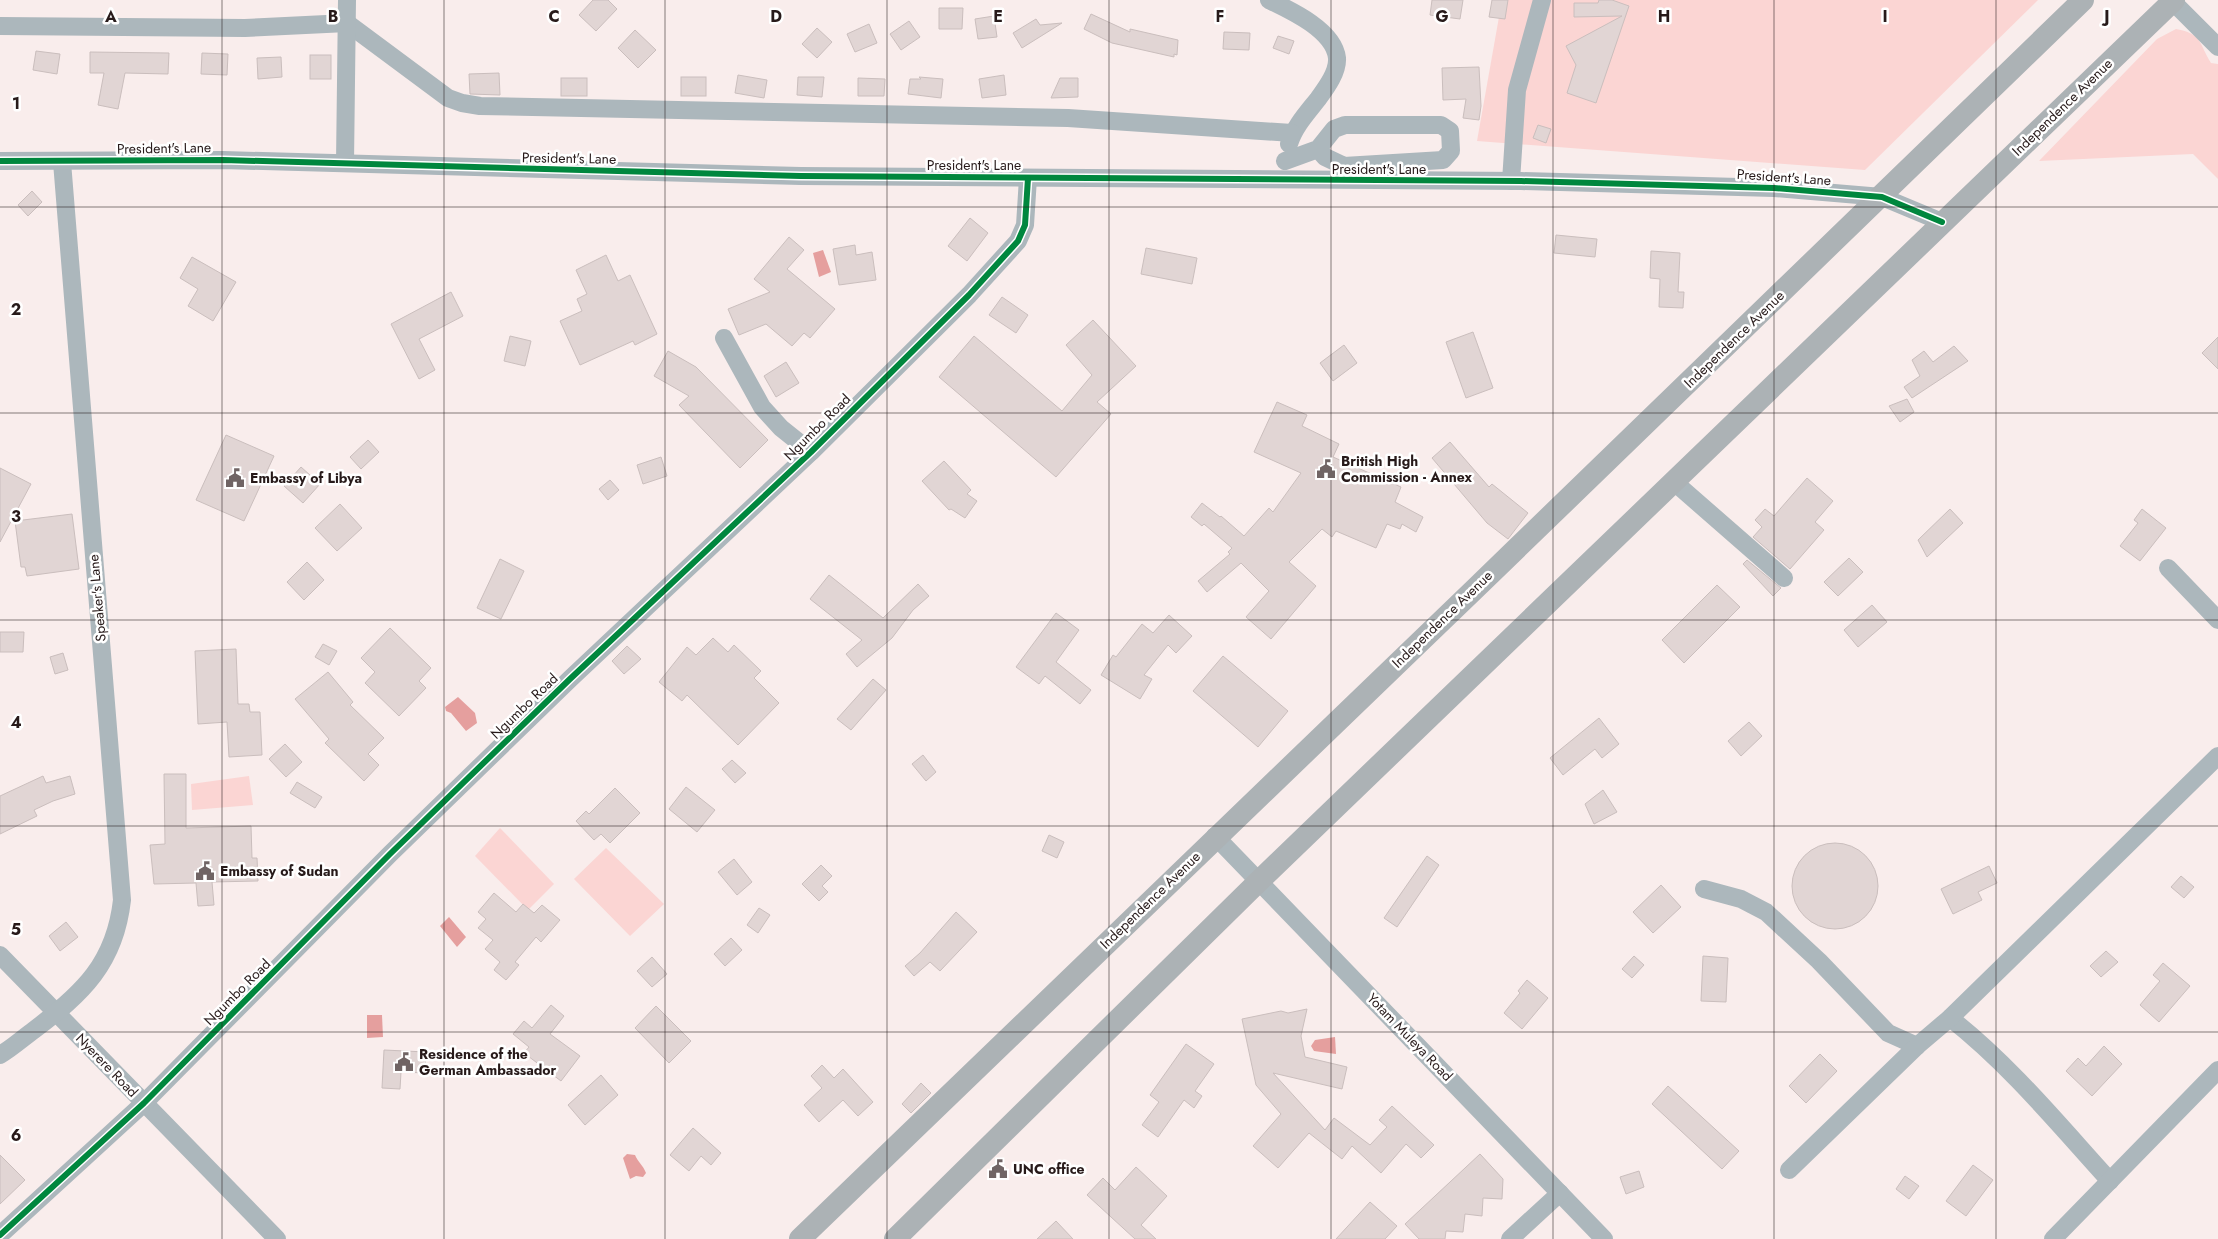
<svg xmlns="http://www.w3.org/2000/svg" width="2218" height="1239" viewBox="0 0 2218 1239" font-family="Jost,sans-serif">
	<rect width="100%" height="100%" fill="#f9edec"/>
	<!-- green -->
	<g fill="#fbd5d3">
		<path d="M1502,0H2038L1865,170L1477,141Z"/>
		<path d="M2176,29C2203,34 2199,44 2211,63L2218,64V179L2193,154L2039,161L2157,39Z"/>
		<path d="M249,776L253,805L192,810L191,784Z"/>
		<path d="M500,828L554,884L528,910L475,856Z"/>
		<path d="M606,848L664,904L630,936L574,879Z"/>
	</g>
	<!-- water -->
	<g fill="#e59f9e">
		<path d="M823,250L831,272L819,277L813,253Z"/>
		<path d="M458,697L475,713L477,723L466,731L451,713L446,711L445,707Z"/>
		<path d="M449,917L466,937L457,947L440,926Z"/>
		<path d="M367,1015H382L383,1037L367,1038Z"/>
		<path d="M1335,1037L1336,1054L1314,1051L1311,1046L1315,1040Z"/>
		<path d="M627,1154L635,1155C638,1162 643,1165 646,1173L643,1177L636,1176L630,1179L623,1158Z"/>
	</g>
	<!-- building -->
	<g fill="#e1d5d4" stroke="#cabebd">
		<path d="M593,0H608L617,9L596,31L579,15Z"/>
		<path d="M1432,0H1463L1460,19L1430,15Z"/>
		<path d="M1492,0H1508L1505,19L1489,17Z"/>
		<path d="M1599,0H1612L1629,6L1596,103L1567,93L1576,65L1566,46L1622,16L1574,17V3H1598Z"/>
		<path d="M939,8H963L962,29H939Z"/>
		<path d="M1091,14L1130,32V29L1178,40L1177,55L1174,54V57L1112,43L1084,29Z"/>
		<path d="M994,16L997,37L978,39L975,19Z"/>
		<path d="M1036,19L1040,25L1062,23L1022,48L1013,33Z"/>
		<path d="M909,21L920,37L901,50L890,34Z"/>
		<path d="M869,24L877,43L855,52L847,34Z"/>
		<path d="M817,28L832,42L817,58L802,44Z"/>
		<path d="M635,30L656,50L638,68L618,48Z"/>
		<path d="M1224,32L1250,33L1249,50L1223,49Z"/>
		<path d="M1278,36L1294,41L1289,54L1273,48Z"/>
		<path d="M36,51L60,54L57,74L33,70Z"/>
		<path d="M90,52L169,53L168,74L125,73L118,109L98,105L104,73H90Z"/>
		<path d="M202,53L228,54L227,75L201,74Z"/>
		<rect x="310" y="55" width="21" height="24"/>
		<path d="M281,57L282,77L258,79L257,58Z"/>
		<path d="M1479,67L1481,106L1479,120L1463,118L1466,99L1443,100L1442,68Z"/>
		<path d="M499,73L500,95L470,94L469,74Z"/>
		<path d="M738,75L767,80L764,98L735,93Z"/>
		<path d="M1004,75L1006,95L982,98L979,79Z"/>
		<rect x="681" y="77" width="25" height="19"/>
		<path d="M798,77H824L822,97L797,95Z"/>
		<path d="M919,77L943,79L941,98L908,94L910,79H921Z"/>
		<rect x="561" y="78" width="26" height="18"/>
		<path d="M858,78L885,79L884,96H858Z"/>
		<path d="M1060,78H1078V97L1051,98Z"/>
		<path d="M1538,125L1551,129L1546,143L1533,138Z"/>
		<path d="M32,191L42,202L28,216L18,205Z"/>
		<path d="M970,218L988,233L967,261L948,246Z"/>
		<path d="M1556,235L1597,239L1595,257L1554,253Z"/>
		<path d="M789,237L804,250L787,269L835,309L810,338L804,333L792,346L766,324L739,335L728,309L770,292L754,279Z"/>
		<path d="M855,245L856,255L872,252L876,280L839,285L833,249Z"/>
		<path d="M1146,248L1197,258L1192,284L1141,274Z"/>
		<path d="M1651,251L1680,253L1678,292H1684L1683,308L1659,307L1660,279L1650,278Z"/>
		<path d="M606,255L618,281L630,275L657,334L635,345L633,341L580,365L560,321L582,311L577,299L587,294L576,270Z"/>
		<path d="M192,257L236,282L213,321L188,306L198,289L180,278Z"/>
		<path d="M451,292L463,316L419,339L435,370L419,379L391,324Z"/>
		<path d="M1002,297L1028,315L1016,333L989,315Z"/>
		<path d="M1093,320L1136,366L1097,402L1111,414L1056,477L939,377L974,336L1062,411L1092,375L1066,345Z"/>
		<path d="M1473,332L1493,388L1466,398L1446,342Z"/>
		<path d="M510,336L531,341L525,366L504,361Z"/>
		<path d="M2218,337V369L2202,353Z"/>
		<path d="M1344,345L1357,363L1333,381L1320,363Z"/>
		<path d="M1954,346L1968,361L1912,398L1904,387L1920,376L1912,360L1924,351L1933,362Z"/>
		<path d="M668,351L696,367L768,440L740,468L679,405L689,396L654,376Z"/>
		<path d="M786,362L799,383L776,397L764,376Z"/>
		<path d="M1907,399L1914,412L1900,422L1889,406Z"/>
		<path d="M1277,402L1307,415L1302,426L1339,444L1333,457L1401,487L1395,502L1423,517L1416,532L1402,524L1400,529L1387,524L1376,548L1336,531L1332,537L1322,529L1289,562L1316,586L1271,639L1246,617L1269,591L1241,563L1207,592L1198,581L1230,554L1228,552L1232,548L1204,524L1202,526L1191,517L1202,503L1220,517L1221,516L1244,536L1269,508L1273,512L1301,473L1254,452Z"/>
		<path d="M226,435L274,456L244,521L196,500Z"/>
		<path d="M368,440L379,452L361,469L350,457Z"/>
		<path d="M1450,442L1489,487L1492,484L1528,513L1508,539L1487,523L1432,458Z"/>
		<path d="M661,457L667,476L643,484L637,465Z"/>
		<path d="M944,461L971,490L967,494L977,501L965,518L951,509L949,510L922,481Z"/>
		<path d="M301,467L320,484L303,503L284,486Z"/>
		<path d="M0,468L31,484L0,542Z"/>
		<path d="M1807,478L1833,501L1815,522L1824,530L1790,569L1753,537L1762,527L1755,520L1765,509L1774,516Z"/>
		<path d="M610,480L619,490L608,500L599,489Z"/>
		<path d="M340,504L362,528L337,551L315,528Z"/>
		<path d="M1950,509L1963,523L1927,557L1918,540Z"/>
		<path d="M2142,509L2166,528L2140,561L2120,546L2138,523L2134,520Z"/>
		<path d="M72,514L79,569L27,576L25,567H21L15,521Z"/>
		<path d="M1849,558L1863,572L1838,596L1824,582Z"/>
		<path d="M500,559L524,571L501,619L477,608Z"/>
		<path d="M1747,560L1781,588L1773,596L1743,564Z"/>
		<path d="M307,562L324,580L304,600L287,582Z"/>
		<path d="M829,575L883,618L918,584L929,596L913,610L892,638L857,667L846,654L862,640L810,599Z"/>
		<path d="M1717,585L1740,607L1684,663L1662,640Z"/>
		<path d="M1872,605L1887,622L1858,647L1844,630Z"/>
		<path d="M1056,613L1079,630L1056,662L1091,690L1080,704L1045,676L1039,684L1016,667Z"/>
		<path d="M1169,615L1192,636L1176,653L1168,645L1144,675L1152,679L1140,699L1101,675L1113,655L1116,657L1142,624L1153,633Z"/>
		<path d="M390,628L431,668L419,681L426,688L399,716L365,683L375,672L361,658Z"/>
		<path d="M0,632H24L23,652H0Z"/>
		<path d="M713,638L728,652L734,645L761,671L754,678L779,703L738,745L687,695L682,701L659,682L687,647L696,655Z"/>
		<path d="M323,644L337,651L329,665L315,657Z"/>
		<path d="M627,646L641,659L624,674L612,661Z"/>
		<path d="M236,649L238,704H249L250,712H260L262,755L229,757L227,722L198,724L195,651Z"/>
		<path d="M63,653L68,670L55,674L50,657Z"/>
		<path d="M1223,656L1288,711L1258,747L1193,691Z"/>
		<path d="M328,672L353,702L350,705L384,738L368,754L379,765L364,781L325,743L329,739L295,699Z"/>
		<path d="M873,679L886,690L851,730L837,719Z"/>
		<path d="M1599,718L1619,744L1602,758L1595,749L1563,775L1550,758Z"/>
		<path d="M1749,722L1762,736L1741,756L1728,741Z"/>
		<path d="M285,744L302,762L286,777L269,759Z"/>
		<path d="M923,755L936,772L926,781L912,764Z"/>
		<path d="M732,760L746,773L735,783L722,769Z"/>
		<path d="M164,774H186V828L251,826L252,858H257L258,881L212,882L214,905L198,906L196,883L154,884L150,845L165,844Z"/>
		<path d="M43,776L46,783L70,776L75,794L53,801L34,810L37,816L0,834V796Z"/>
		<path d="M297,782L322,797L315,808L290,793Z"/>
		<path d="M686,787L715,810L697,832L669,809Z"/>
		<path d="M615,788L640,813L610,843L601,834L594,840L576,821L586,811L589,814Z"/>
		<path d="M1603,790L1617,812L1594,824L1585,804Z"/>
		<path d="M1049,835L1064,842L1057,858L1042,851Z"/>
		<circle cx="1835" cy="886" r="43"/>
		<path d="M1427,856L1439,865L1397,927L1384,918Z"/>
		<path d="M734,859L752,882L737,895L718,872Z"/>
		<path d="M821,865L832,876L822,886L828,892L819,901L802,884Z"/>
		<path d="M1989,866L1997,883L1978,892L1982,900L1953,914L1941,889Z"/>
		<path d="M2181,876L2194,887L2184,898L2171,887Z"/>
		<path d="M1661,885L1681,907L1653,933L1633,912Z"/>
		<path d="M494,893L516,912L523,904L534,913L542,905L560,920L541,942L536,937L515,962L519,965L506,980L494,970L500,962L485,949L493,940L478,928L486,919L478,912Z"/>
		<path d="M759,908L770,915L758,933L747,925Z"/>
		<path d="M956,912L977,932L940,971L930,962L914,976L905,966L920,953Z"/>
		<path d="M66,922L78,937L60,951L49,936Z"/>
		<path d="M731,938L742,950L725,966L714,954Z"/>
		<path d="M2106,951L2118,962L2101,977L2090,966Z"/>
		<path d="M1634,956L1644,965L1632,978L1622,969Z"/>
		<path d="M1703,956L1728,958L1726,1002L1701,1001Z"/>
		<path d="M652,957L667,974L652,987L637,971Z"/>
		<path d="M2163,963L2190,986L2159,1022L2140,1005L2160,981L2153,975Z"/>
		<path d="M1527,980L1548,998L1522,1029L1504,1013L1520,993L1518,991Z"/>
		<path d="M551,1005L564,1016L550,1034L580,1056L561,1081L524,1053L529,1047L513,1034L524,1021L532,1028Z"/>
		<path d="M656,1006L691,1041L669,1063L635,1028Z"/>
		<path d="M1307,1009L1301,1036L1305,1057L1347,1067L1342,1089L1273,1073L1325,1130L1334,1118L1370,1145L1387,1127L1379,1120L1392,1106L1434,1145L1421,1158L1406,1144L1381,1173L1352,1146L1342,1159L1309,1133L1278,1168L1253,1146L1281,1114L1256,1085L1242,1019L1281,1011L1288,1013Z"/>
		<path d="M1186,1044L1214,1064L1195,1091L1202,1096L1194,1108L1184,1100L1158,1137L1142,1125L1159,1102L1150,1095Z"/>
		<path d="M2104,1046L2122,1064L2092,1096L2066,1071L2078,1058L2086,1066Z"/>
		<path d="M384,1050L426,1052L425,1073L401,1072L400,1089L382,1088Z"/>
		<path d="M1820,1054L1837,1071L1806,1103L1789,1086Z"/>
		<path d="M822,1065L834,1078L843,1069L873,1102L858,1116L843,1100L819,1122L804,1105L822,1088L811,1076Z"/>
		<path d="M601,1075L618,1095L585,1125L568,1105Z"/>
		<path d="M921,1083L931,1093L911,1113L902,1104Z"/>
		<path d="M1668,1086L1739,1151L1722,1169L1652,1104Z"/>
		<path d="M693,1128L721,1153L711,1165L701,1156L689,1171L670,1155Z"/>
		<path d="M1480,1154L1503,1179L1502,1199L1483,1198L1482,1216L1465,1214L1463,1232L1446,1231L1445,1239H1419L1405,1224Z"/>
		<path d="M0,1155L25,1180L0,1204Z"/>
		<path d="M1973,1165L1993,1180L1966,1216L1946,1201Z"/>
		<path d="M1136,1167L1167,1196L1141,1225L1156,1239H1135L1087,1195L1103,1178L1115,1190Z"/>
		<path d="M1639,1171L1644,1187L1626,1194L1620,1177Z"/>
		<path d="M1905,1176L1919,1186L1909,1199L1896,1189Z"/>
		<path d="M1370,1202L1397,1226L1385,1239H1336Z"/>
		<path d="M1056,1221L1073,1239H1037Z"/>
	</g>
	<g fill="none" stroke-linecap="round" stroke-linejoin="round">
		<!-- minor -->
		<g stroke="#acb7bc" stroke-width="18">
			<path d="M1269,0C1290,10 1334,30 1337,58C1338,72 1326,88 1318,99C1307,113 1294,127 1289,144"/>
			<path d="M2172,1L2218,47"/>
			<path d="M0,26L245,28L347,23L448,98L462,103L480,106L1068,118L1292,133"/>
			<path d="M0,161L223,160L801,176L1521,181L1774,188L1882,197L1942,222"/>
			<path d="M1285,161L1318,149L1334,129L1345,125H1441L1450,131L1451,151L1443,160L1344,166L1325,157L1318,149"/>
			<path d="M345,163L347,0"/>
			<path d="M1511,181L1517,90L1542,0"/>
			<path d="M724,338L762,407L781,428L811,452"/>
			<path d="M1673,481L1784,578"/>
			<path d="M2168,568L2218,620"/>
			<path d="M1215,836L1604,1239"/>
			<path d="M1704,889L1741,899L1766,912L1819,961L1888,1033L1917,1046"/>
			<path d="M0,955L277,1239"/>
			<path d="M1950,1018C2010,1065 2059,1125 2110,1181"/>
			<path d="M0,1055C12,1048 23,1038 34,1030C83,993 115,963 122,900L62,162"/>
			<path d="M1789,1170L1917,1046L1950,1018L2218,756"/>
			<path d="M0,1235L144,1103L390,854L570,679L811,452L969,295L1018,241L1025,225L1028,178"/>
			<path d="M1510,1239L1560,1193"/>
			<path d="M2053,1239L2218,1070"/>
		</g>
		<!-- major -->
		<g stroke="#acb2b5" stroke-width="22">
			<path d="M800,1239C1227,825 1658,416 2083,0"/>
			<path d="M895,1239L1258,882L2174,0"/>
		</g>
		<!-- cycleway casing -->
		<g stroke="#fff" stroke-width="9">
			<g id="cycleway">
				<path d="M0,161L223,160L801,176L1521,181L1774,188L1882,197L1942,222"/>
				<path d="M0,1235L144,1103L390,854L570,679L811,452L969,295L1018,241L1025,225L1028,178"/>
			</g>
		</g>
		<!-- cycleway -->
		<use href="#cycleway" stroke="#00873e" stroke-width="6"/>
	</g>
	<!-- grid -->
	<path fill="none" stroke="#271a1a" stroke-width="1" stroke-opacity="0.55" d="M222,0V1239M444,0V1239M665,0V1239M887,0V1239M1109,0V1239M1331,0V1239M1553,0V1239M1774,0V1239M1996,0V1239M0,207H2218M0,413H2218M0,620H2218M0,826H2218M0,1032H2218"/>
	<!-- icons -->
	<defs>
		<g id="civic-bare" transform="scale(1.5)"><path d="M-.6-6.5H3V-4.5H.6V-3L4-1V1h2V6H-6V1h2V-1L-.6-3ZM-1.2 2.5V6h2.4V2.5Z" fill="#706464" stroke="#fff" stroke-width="2.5" paint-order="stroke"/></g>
	</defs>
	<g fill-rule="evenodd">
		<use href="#civic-bare" x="1326" y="469"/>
		<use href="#civic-bare" x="235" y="478"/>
		<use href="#civic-bare" x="205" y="871"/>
		<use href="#civic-bare" x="404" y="1062"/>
		<use href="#civic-bare" x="998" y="1169"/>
	</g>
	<g text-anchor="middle" stroke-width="5" stroke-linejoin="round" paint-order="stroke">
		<!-- street labels -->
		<g font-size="14" fill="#271a1a" stroke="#fff">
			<text transform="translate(2062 107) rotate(-44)" y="5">Independence Avenue</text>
			<text transform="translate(164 148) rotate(-1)" y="5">President's Lane</text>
			<text transform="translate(569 158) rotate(1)" y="5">President's Lane</text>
			<text x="974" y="170">President's Lane</text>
			<text x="1379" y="174">President's Lane</text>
			<text transform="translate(1784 177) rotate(4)" y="5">President's Lane</text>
			<text transform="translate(1734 339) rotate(-44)" y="5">Independence Avenue</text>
			<text transform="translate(817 427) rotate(-45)" y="5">Ngumbo Road</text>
			<text transform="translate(97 598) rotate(-95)" y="5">Speaker's Lane</text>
			<text transform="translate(1442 619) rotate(-44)" y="5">Independence Avenue</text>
			<text transform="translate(524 706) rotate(-44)" y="5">Ngumbo Road</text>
			<text transform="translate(1150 900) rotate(-44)" y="5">Independence Avenue</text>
			<text transform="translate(237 992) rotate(-45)" y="5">Ngumbo Road</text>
			<text transform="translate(1410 1037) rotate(46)" y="5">Yotam Muleya Road</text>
			<text transform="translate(107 1065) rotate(46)" y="5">Nyerere Road</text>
		</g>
		<!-- poi labels -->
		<g font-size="14" font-weight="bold" fill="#271a1a" stroke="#fff" text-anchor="start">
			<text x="1341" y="466">British High<tspan x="1341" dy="16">Commission - Annex</tspan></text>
			<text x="250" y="483">Embassy of Libya</text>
			<text x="220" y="876">Embassy of Sudan</text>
			<text x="419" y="1059">Residence of the<tspan x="419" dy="16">German Ambassador</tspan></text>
			<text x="1013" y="1174">UNC office</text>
		</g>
	</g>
	<g font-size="16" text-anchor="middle" font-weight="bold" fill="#271a1a" stroke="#fff" stroke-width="5" stroke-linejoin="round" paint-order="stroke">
		<text x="111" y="22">A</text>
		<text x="333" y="22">B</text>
		<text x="554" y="22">C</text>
		<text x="776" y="22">D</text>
		<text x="998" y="22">E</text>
		<text x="1220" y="22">F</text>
		<text x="1442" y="22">G</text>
		<text x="1664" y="22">H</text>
		<text x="1885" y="22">I</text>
		<text x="2107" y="22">J</text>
		<text x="16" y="109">1</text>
		<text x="16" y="315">2</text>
		<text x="16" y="522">3</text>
		<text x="16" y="728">4</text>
		<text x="16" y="935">5</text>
		<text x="16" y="1141">6</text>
	</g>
</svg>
